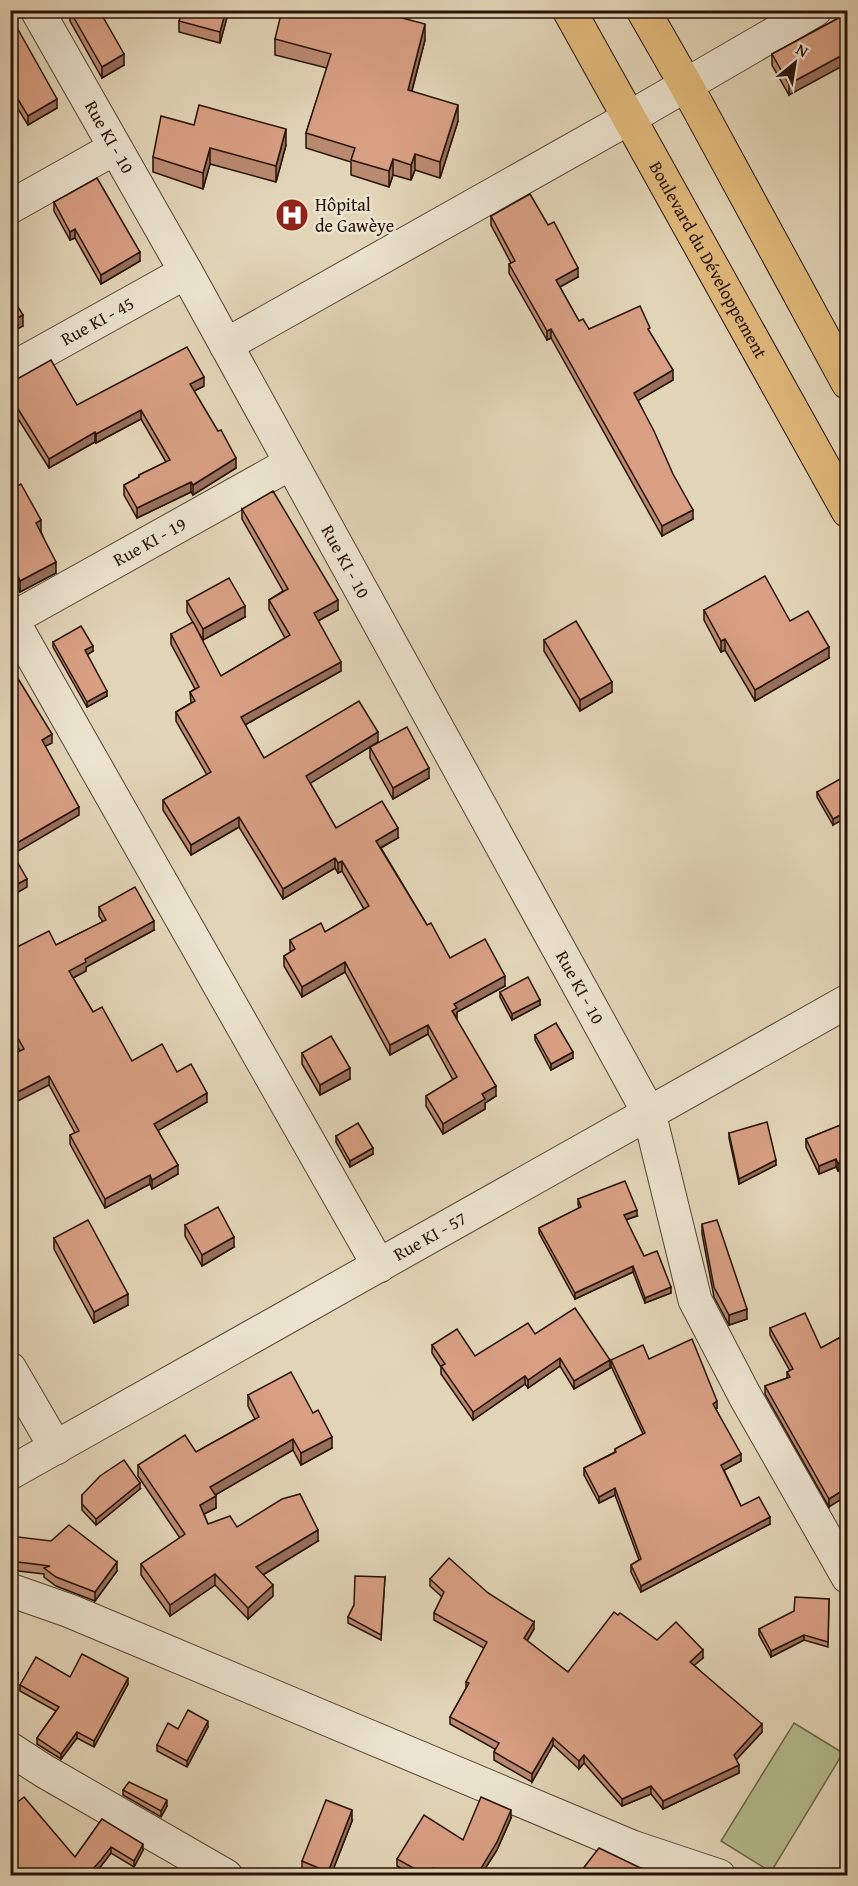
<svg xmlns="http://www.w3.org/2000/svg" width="858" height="1886" viewBox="0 0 858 1886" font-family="'Gentium Book Plus',serif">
	<rect width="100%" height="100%" fill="#e2d5b7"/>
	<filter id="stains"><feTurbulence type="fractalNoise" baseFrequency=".00333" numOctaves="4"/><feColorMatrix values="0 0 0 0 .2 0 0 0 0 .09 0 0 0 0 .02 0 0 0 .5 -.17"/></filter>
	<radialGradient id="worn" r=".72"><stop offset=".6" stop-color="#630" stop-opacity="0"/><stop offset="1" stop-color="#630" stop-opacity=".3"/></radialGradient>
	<!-- green -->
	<path fill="#b4bd8e" stroke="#6e684a" stroke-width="1.5" d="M794,1723L843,1753L771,1872L721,1841Z"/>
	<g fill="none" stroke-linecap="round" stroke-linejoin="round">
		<!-- minor casing -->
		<g stroke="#564333" stroke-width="35">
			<g id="minor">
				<path id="s1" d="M37,10L186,272L649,1113L695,1300L745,1396L848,1577"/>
				<path d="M10,207L115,148"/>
				<path d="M226,345L629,118L815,10"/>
				<path id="s2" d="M10,370L186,272"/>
				<path id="s3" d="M10,620L291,463"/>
				<path d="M12,620L379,1266"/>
				<path d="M10,1369L56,1448"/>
				<path id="s4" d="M10,1473L848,1001"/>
				<path d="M10,1590L70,1611L632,1847L719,1876"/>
				<path d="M10,1749L44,1771L226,1876"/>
			</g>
		</g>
		<!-- highway casing -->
		<g stroke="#271207" stroke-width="35">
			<g id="highway">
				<path id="s5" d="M569,10L848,511"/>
				<path d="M643,10L686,85L848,383"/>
			</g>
		</g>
		<!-- minor -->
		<use href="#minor" stroke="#ece4d0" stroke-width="33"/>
		<!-- highway -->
		<use href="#highway" stroke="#e1ba7c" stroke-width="33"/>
	</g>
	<!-- wall -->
	<g fill="#ba8971" stroke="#271207" stroke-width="1.5">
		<path d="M70,10L124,65L102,78L70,21Z"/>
		<path d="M229,10L220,43L179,32V21Z"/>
		<path d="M848,13L789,95L772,65V54Z"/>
		<path d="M10,27L57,108L28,125L10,96Z"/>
		<path d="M275,39L425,40L412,91L458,121L440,178L415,170L411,180L393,175L389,187L351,175V162L306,148V133L327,68L275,55Z"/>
		<path d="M194,125L286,145L276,182L210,164L203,189L153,172V157Z"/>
		<path d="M54,202L140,261L101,284L75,238L70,240L54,211Z"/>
		<path d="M491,216L578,277L560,287L579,321L589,329L650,333L673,380L638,400L693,519L662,536L551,338L547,340L509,273V264L511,263L491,225Z"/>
		<path d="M10,383L77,405L204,386L194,391L236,468L193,495L191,492L137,518L124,495V485L139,477V475L166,462L141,419L96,443L95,442L49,468L10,406Z"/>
		<path d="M10,490L41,531L56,573L20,592L18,587L10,591Z"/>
		<path d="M242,509L338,610L318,621L341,671L245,725L264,758L378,742L310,783L336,828L398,838L381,848L427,925L450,958L505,986L457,1012L456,1018L496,1096L485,1103V1109L443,1134L426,1106V1096L453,1080L428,1034L390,1055L345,972L302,997L284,966V956L291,952L290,950V940L325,932L364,909L342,871L338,873L335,868L283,899L239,827L191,855L163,810V800L207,775L176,721V712L191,703L190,692L195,689L171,644V634L221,676L285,638L269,609V600L283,591L242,519Z"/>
		<path d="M187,601L245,617L203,640L187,612Z"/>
		<path d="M704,610L829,658L755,701L725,650L721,652L704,620Z"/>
		<path d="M544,640L612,692L580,711L544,651Z"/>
		<path d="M53,642L93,651L87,655L107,696L87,707L53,647Z"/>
		<path d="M370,747L429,778L393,799L370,758Z"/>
		<path d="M817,792H848L833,825L817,797Z"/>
		<path d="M99,907L154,930L86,967V971L73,978L93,1012L132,1061L177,1072L207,1102L158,1130L178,1174L152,1189L150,1184L105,1208L70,1144V1135L75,1133L49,1085L20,1051L10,1032V945L13,949L56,945L103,922L99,916Z"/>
		<path d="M500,992L540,1005L512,1020L500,997Z"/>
		<path d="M848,1031V1054L841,1039V1033Z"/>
		<path d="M535,1035L573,1058L551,1070L535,1040Z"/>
		<path d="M302,1053L350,1079L320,1095L302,1064Z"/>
		<path d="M848,1122V1167L838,1171L836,1167L819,1174L806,1147V1139Z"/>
		<path d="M729,1133L776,1165L739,1184L729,1138Z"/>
		<path d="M336,1136L373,1154L350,1167L336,1142Z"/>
		<path d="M578,1199L637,1216L626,1220L644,1256L671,1293L645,1303L633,1272L575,1299L539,1233V1228L579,1208L578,1204Z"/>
		<path d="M702,1224L747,1319L729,1325L714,1297L702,1234Z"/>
		<path d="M185,1225L234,1247L202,1266L185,1236Z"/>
		<path d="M54,1238L128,1305L94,1323L54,1249Z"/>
		<path d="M770,1328L821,1348L848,1333L829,1507L765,1394V1386L787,1378V1372L790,1371L770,1335Z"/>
		<path d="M535,1334L610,1368L574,1389L560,1366L528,1388L525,1384L473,1420L441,1374V1367L432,1353V1345L475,1356Z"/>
		<path d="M649,1359L717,1408L716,1409L741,1461L724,1470L741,1506L770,1524L641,1592L631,1572V1565L639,1560L615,1495L599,1503L584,1475V1468L615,1452V1449L643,1434L611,1366V1360Z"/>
		<path d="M248,1395L332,1448L301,1465L293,1450L215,1495L216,1508L204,1514L208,1524L237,1527L318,1541L263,1575L273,1596L248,1619L215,1585L170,1616L141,1575V1564L180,1538L138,1476V1465L196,1452L255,1419L248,1406Z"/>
		<path d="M140,1489L96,1525L82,1510V1495Z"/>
		<path d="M10,1536L117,1571L95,1601L56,1586L44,1577V1574L10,1570Z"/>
		<path d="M385,1577L381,1640L348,1623V1617L354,1605Z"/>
		<path d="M430,1579L488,1593L534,1629L527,1641L568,1672L657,1640L703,1658L694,1665L762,1732L736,1760L739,1773L663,1809L651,1794L622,1806L584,1763L579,1769L553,1745L532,1782L494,1760V1752L495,1749L450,1724V1717L466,1688V1682L484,1648L434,1620V1613L442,1597L430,1586Z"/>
		<path d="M829,1599L828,1647L804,1640L771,1657L759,1635V1629Z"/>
		<path d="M70,1677L128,1684L94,1747L77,1738L61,1759L37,1744V1738L56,1711L20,1691V1685Z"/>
		<path d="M208,1727L187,1767L157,1751V1745L178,1729Z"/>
		<path d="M123,1790L167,1806L161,1817L123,1795Z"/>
		<path d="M511,1818L497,1850L481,1875H413L397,1866V1859L463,1840Z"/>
		<path d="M102,1819L143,1850L134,1867L111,1853L101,1866L75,1857Z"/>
		<path d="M352,1821L331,1875H310L302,1872V1861Z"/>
	</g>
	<!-- shaded-wall -->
	<g fill="#976f5c" stroke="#271207" stroke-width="1.5">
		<path d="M226,10H229L220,43V32Z"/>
		<path d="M425,24V40L408,105V90Z"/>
		<path d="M848,52V63L789,95V84Z"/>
		<path d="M124,54V65L102,78V67Z"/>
		<path d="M57,99V108L28,125V116Z"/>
		<path d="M458,105V121L440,178V162Z"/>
		<path d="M286,129V145L276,182V166Z"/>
		<path d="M210,148V164L203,189V173Z"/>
		<path d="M415,154V170L411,180V165Z"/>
		<path d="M393,159V175L389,187V171Z"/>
		<path d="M75,229V238L70,240V232Z"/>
		<path d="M140,252V261L101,284V275Z"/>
		<path d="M578,268V277L556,289V280Z"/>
		<path d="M23,315V326L10,333V322Z"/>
		<path d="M551,329V338L547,340V331Z"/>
		<path d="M673,370V380L634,403V393Z"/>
		<path d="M204,377V386L190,393V384Z"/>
		<path d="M141,410V419L96,443V434Z"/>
		<path d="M95,432V442L49,468V459Z"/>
		<path d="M236,458V468L193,495V485Z"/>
		<path d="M191,482V492L137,518V508Z"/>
		<path d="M693,510V519L662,536V526Z"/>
		<path d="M41,520V531L36,534V523Z"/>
		<path d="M56,562V573L20,592V581Z"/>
		<path d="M18,576V587L10,591V580Z"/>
		<path d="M338,600V610L314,623V613Z"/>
		<path d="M245,606V617L203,640V629Z"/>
		<path d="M725,639V650L721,652V641Z"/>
		<path d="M93,646V651L85,656V650Z"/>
		<path d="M829,647V658L755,701V690Z"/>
		<path d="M341,662V671L241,727V717Z"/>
		<path d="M612,682V692L580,711V700Z"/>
		<path d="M107,691V696L87,707V702Z"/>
		<path d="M378,732V742L306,786V776Z"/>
		<path d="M52,734V743L42,748V740Z"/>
		<path d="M429,768V778L393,799V788Z"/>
		<path d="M79,807V815L10,856V847Z"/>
		<path d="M848,811V817L833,825V819Z"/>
		<path d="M239,817V827L191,855V845Z"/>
		<path d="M398,828V838L376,850V841Z"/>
		<path d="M335,858V868L283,899V889Z"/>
		<path d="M342,861V871L338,873V863Z"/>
		<path d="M27,879V887L10,897V888Z"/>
		<path d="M154,921V930L86,967V971L69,980V971L85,959Z"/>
		<path d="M345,962V972L302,997V987Z"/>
		<path d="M505,976V986L457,1012V1018L452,1011L454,1004Z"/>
		<path d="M540,1000V1005L512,1020V1014Z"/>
		<path d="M428,1025V1034L390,1055V1045Z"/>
		<path d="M573,1052V1058L551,1070V1064Z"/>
		<path d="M350,1068V1079L320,1095V1085Z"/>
		<path d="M49,1076V1085L10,1105V1096Z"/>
		<path d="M496,1086V1096L485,1103V1109L443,1134V1124L482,1094Z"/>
		<path d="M207,1093V1102L154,1133V1124Z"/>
		<path d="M373,1148V1154L350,1167V1161Z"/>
		<path d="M836,1159V1167L819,1174V1166Z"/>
		<path d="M848,1159V1167L838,1171V1163Z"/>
		<path d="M776,1160V1165L739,1184V1179Z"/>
		<path d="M178,1165V1174L152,1189V1180Z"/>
		<path d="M150,1175V1184L105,1208V1199Z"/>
		<path d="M637,1210V1216L624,1220V1215Z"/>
		<path d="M234,1237V1247L202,1266V1255Z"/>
		<path d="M633,1266V1272L575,1299V1293Z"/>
		<path d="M671,1287V1293L645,1303V1298Z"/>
		<path d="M128,1294V1305L94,1323V1312Z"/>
		<path d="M747,1309V1319L729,1325V1315Z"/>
		<path d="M560,1358V1366L528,1388V1380Z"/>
		<path d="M610,1360V1368L574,1389V1381Z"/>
		<path d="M525,1376V1384L473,1420V1412Z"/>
		<path d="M717,1401V1408L713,1410V1404Z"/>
		<path d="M332,1437V1448L301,1465V1453Z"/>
		<path d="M293,1439V1450L210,1498V1487Z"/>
		<path d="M741,1454V1461L721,1472V1465Z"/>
		<path d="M140,1483V1489L96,1525V1519Z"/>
		<path d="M848,1487V1495L829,1507V1499Z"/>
		<path d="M615,1488V1495L599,1503V1497Z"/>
		<path d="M216,1496V1508L200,1516V1505Z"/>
		<path d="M770,1517V1524L641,1592V1586Z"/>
		<path d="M318,1530V1541L256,1579V1567Z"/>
		<path d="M117,1562V1571L95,1601V1592Z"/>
		<path d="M215,1574V1585L170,1616V1605Z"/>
		<path d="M273,1585V1596L248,1619V1608Z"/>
		<path d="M534,1622V1629L524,1646V1638Z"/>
		<path d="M804,1635V1640L771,1657V1651Z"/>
		<path d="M703,1650V1658L690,1669V1662Z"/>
		<path d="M18,1673V1680L10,1683V1676Z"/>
		<path d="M128,1678V1684L94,1747V1741Z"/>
		<path d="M208,1721V1727L187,1767V1761Z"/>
		<path d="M762,1724V1732L734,1762V1755Z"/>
		<path d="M77,1732V1738L61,1759V1754Z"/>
		<path d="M553,1738V1745L532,1782V1774Z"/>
		<path d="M584,1755V1763L579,1769V1761Z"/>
		<path d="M739,1765V1773L663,1809V1801Z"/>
		<path d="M651,1786V1794L622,1806V1799Z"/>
		<path d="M167,1800V1806L161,1817V1811Z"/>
		<path d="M352,1810V1821L331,1875H328V1872Z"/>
		<path d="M511,1810V1818L497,1850L481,1875H477Z"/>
		<path d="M143,1844V1850L134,1867V1861Z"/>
		<path d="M111,1847V1853L101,1866L93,1875H87Z"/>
		<path d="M433,1868V1875H429Z"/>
	</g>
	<!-- building -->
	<g fill="#d89f83" stroke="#271207" stroke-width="1.5">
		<path d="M99,10L124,54L102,67L70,11Z"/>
		<path d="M183,10H226L220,32L179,21Z"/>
		<path d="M282,10H372L425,24L408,90L458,105L440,162L415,154L411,165L393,159L389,171L351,160L355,148L306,133L331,54L275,39Z"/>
		<path d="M848,13V52L789,84L772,54Z"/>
		<path d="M15,24L57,99L28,116L10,86V27Z"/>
		<path d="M199,105L286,129L276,166L210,148L203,173L153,157L161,116L194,125Z"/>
		<path d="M97,178L140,252L101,275L75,229L70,232L54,202Z"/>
		<path d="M530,194L548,225L554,222L578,268L556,280L579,321L583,319L589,329L640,306L650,328L648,329L673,370L634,393L654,431L673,474L693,510L662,526L551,329L547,331L509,264L515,261L491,216Z"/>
		<path d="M10,294L23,315L10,322Z"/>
		<path d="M187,347L204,377L190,384L218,431L221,430L236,458L193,485L191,482L137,508L124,485L139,477V475L170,460L141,410L96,434L95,432L49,459L10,396V383L51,360L77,405Z"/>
		<path d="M21,484L41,520L36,523L56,562L20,581L18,576L10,580V490Z"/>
		<path d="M273,491L338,600L314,613L341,662L241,717L264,758L359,701L378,732L306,776L336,828L382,801L398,828L376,841L427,925L431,923L450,958L485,939L505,976L454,1004L457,1008L452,1011L496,1086L482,1094L485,1099L443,1124L426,1096L457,1077L428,1025L390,1045L345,962L302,987L284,956L295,949L290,940L321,923L325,932L369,906L342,861L338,863L335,858L283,889L239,817L191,845L163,800L211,772L176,712L195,701L190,692L199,687L171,634L193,622L221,676L290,635L269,600L288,589L242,509Z"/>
		<path d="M765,576L790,621L808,611L829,647L755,690L725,639L721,641L704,610Z"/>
		<path d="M229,578L245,606L203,629L187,601Z"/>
		<path d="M576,621L612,682L580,700L544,640Z"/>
		<path d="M81,626L93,646L85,650L107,691L87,702L53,642Z"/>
		<path d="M17,677L52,734L42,740L79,807L10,847V680Z"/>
		<path d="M407,727L429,768L393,788L370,747Z"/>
		<path d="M840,779L848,792V811L833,819L817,792Z"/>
		<path d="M10,849L27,879L10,888Z"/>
		<path d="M135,887L154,921L85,959L86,962L69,971L93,1012L102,1007L132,1061L162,1044L177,1072L191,1064L207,1093L154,1124L178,1165L152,1180L150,1175L105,1199L70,1135L79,1131L49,1076L10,1096V1056L24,1049L10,1024V945L13,949L49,931L56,945L106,920L99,907Z"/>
		<path d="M528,977L540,1000L512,1014L500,992Z"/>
		<path d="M556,1023L573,1052L551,1064L535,1035Z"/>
		<path d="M848,1031V1049L841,1033Z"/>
		<path d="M331,1036L350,1068L320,1085L302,1053Z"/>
		<path d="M767,1122L776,1160L739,1179L729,1133Z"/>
		<path d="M848,1122V1159L838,1163L836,1159L819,1166L806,1139Z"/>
		<path d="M358,1123L373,1148L350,1161L336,1136Z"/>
		<path d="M625,1181L637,1210L624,1215L644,1256L657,1251L671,1287L645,1298L633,1266L575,1293L539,1228L581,1207L578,1199Z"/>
		<path d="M218,1207L234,1237L202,1255L185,1225Z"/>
		<path d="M88,1220L128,1294L94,1312L54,1238Z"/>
		<path d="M717,1220L747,1309L729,1315L714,1287L702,1224Z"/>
		<path d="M575,1308L610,1360L574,1381L560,1358L528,1380L525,1376L473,1412L441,1366L445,1364L432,1345L457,1329L475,1356L528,1323L535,1334Z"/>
		<path d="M805,1313L821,1348L848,1333V1487L829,1499L765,1386L790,1377L787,1372L793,1369L770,1328Z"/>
		<path d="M692,1339L717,1401L713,1404L741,1454L721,1465L741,1506L759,1497L770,1517L641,1586L631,1565L641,1559L615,1488L599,1497L584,1468L616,1452L615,1449L645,1433L611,1360L643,1345L649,1359Z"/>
		<path d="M291,1372L313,1413L318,1410L332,1437L301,1453L293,1439L210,1487L216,1496L200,1505L208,1524L230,1516L237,1527L282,1499L300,1494L318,1530L256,1567L273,1585L248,1608L215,1574L170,1605L141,1564L185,1534L138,1465L185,1435L196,1452L259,1417L248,1395Z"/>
		<path d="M124,1460L140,1483L96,1519L82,1504V1495L100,1476Z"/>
		<path d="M69,1525L117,1562L95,1592L56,1577L44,1568L50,1566L10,1561V1536L51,1541Z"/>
		<path d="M449,1558L488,1593L534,1622L524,1638L568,1672L614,1612L618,1615L620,1613L657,1640L676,1622L703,1650L690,1662L762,1724L734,1755L739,1765L663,1801L651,1786L622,1799L584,1755L579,1761L553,1738L532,1774L494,1752L499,1743L450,1717L469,1683L466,1682L487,1642L434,1613L444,1592L430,1579Z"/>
		<path d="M355,1576L385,1577L381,1635L348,1617L354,1605Z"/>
		<path d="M795,1597L829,1599L828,1642L804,1635L771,1651L759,1629L794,1611Z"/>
		<path d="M82,1654L128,1678L94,1741L77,1732L61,1754L37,1738L59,1707L20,1685L36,1657L70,1677Z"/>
		<path d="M10,1657L18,1673L10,1676Z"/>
		<path d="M188,1710L208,1721L187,1761L157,1745L168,1723L178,1729Z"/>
		<path d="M129,1782L167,1800L161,1811L123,1790Z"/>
		<path d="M24,1797L75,1857L102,1819L143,1844L134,1861L111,1847L101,1860L87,1875H10V1808Z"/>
		<path d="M481,1797L511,1810L497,1842L477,1875H446L433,1868L429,1875H426L397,1859L424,1815L463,1840Z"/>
		<path d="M326,1800L352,1810L328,1872L302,1861Z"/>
		<path d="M599,1848L651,1873L649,1875H578Z"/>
	</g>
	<!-- icons -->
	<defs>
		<g id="hospital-disc" transform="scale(1.725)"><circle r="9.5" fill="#8f2418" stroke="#ece4d0"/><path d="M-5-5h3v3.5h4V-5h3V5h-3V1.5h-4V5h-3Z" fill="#fff"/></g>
	</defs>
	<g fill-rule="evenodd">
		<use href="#hospital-disc" x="292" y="215"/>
	</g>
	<g text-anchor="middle" stroke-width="5" stroke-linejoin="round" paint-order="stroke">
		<!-- street labels -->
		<g font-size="18" fill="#271207" stroke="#ece4d0">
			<text dy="6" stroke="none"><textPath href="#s1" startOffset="146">Rue KI - 10</textPath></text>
			<text dy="6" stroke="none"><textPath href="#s5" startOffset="286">Boulevard du Développement</textPath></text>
			<text dy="6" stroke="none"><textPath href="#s2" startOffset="100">Rue KI - 45</textPath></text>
			<text dy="6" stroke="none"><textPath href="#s3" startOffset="160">Rue KI - 19</textPath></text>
			<text dy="6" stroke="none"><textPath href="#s1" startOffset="632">Rue KI - 10</textPath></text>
			<text dy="6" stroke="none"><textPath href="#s1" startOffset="1118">Rue KI - 10</textPath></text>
			<text dy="6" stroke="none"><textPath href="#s4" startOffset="482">Rue KI - 57</textPath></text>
		</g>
		<!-- poi labels -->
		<g font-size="18" fill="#271207" stroke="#ece4d0" text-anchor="start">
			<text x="315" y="211">Hôpital<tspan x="315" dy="21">de Gawèye</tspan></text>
		</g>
	</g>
	<!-- margin -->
	<rect width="858" height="1886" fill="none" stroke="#e2d5b7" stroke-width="36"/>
	<rect x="12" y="12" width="834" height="1862" fill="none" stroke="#271207" stroke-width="3"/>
	<rect x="18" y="18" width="822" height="1850" fill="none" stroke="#271207" stroke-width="1.5"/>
	<!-- north arrow -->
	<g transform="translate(795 63) rotate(30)" stroke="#ece4d0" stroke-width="4.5" paint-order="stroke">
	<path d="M0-4.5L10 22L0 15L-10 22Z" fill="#271207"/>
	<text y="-9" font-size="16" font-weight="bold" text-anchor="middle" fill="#271207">N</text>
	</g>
	<rect width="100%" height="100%" filter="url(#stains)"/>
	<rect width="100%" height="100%" fill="url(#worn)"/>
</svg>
